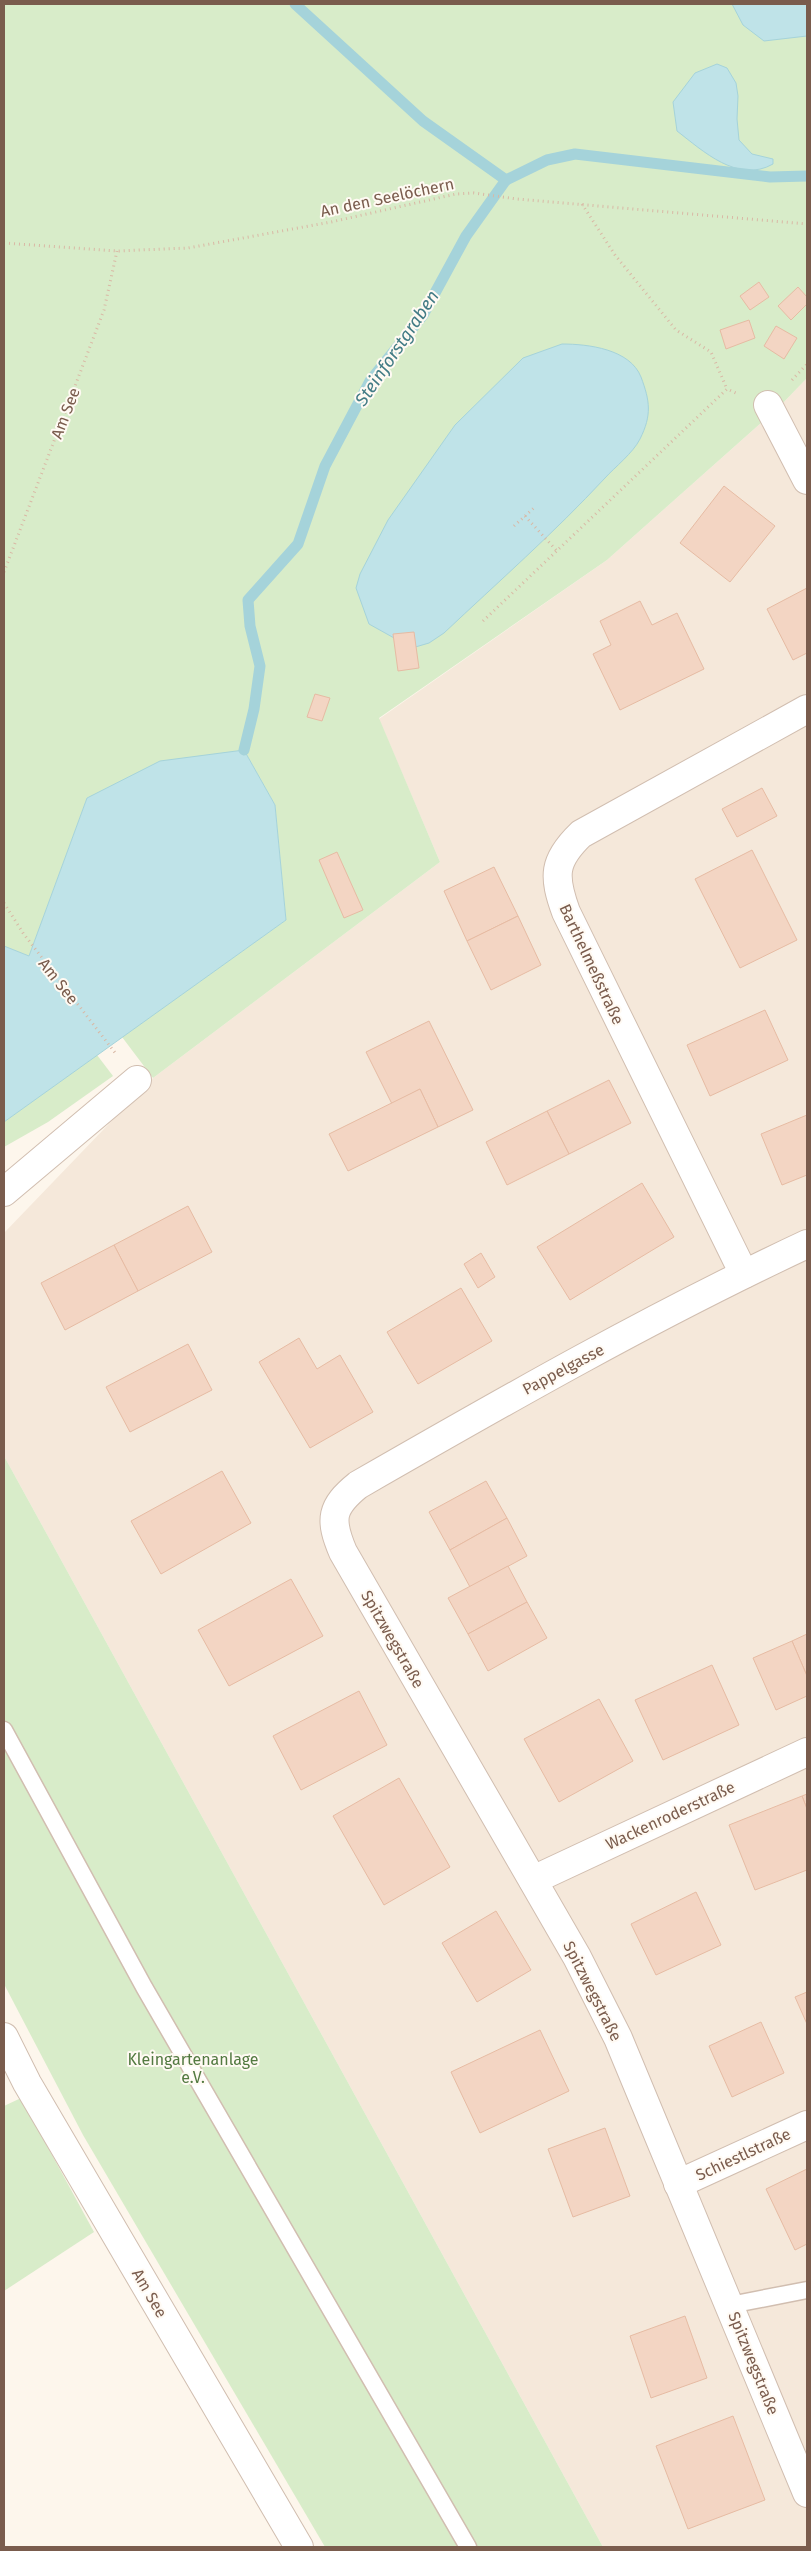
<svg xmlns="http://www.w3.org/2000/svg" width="811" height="2551" viewBox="0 0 811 2551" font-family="'Fira Sans',sans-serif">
	<rect width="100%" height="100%" fill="#fdf6ec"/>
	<!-- residential -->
	<path fill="#f5e8da" d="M807,378V2547H603L4,1456V1233L153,1078L440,862L379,719L607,560L781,405Z"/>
	<!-- green -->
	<g fill="#d8ecc9">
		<path d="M4,4H807V378L781,405L607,560L379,718L440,862L153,1078L122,1037L286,920L275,805L244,750L87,798L29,956L4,946Z"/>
		<path d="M97,1055L113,1076L48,1122L4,1147V1122Z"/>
		<path d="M4,1456L603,2547H325L83,2135L4,1984Z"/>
		<path d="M21,2098L94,2232L4,2291V2106Z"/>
	</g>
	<!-- water -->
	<g fill="#bfe3e8" stroke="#a5d3da">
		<path d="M732,4H807V36L764,41L743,25Z"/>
		<path d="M717,64L727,68L736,83L738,96L737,119L739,140L752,154L773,159V164C738,184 703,151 677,131L673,102L695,73Z"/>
		<path d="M562,344C588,344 630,349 641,377C650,401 652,415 640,439C633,453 615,467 605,478C554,533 498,582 444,633L429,643L412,648L369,624L356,588L360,574L388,520L455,425L523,358Z"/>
		<path d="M244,750L275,805L286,920L4,1122V946L29,956L87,798L160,761Z"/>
	</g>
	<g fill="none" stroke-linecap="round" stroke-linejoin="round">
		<!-- stream -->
		<g stroke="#a5d3da" stroke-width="11">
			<path d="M295,4L423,121L506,180"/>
			<path d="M244,750L254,709L260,666L250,626L248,600L298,544L325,466L370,381L423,315L466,236L506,180L547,160L575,154L770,177L807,176"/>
		</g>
	</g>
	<!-- building -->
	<g fill="#f3d5c3" stroke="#e6bba3">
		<path d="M759,282L769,297L750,310L740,296Z"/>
		<path d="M798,287L807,297V304L791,320L778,306Z"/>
		<path d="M749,320L755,338L726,349L720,330Z"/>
		<path d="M776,326L797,338L784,359L764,346Z"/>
		<path d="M724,486L775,526L730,582L680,543Z"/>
		<path d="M807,588V653L793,660L767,609Z"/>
		<path d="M640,601L652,625L677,613L704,669L620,710L593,654L611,645L600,621Z"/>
		<path d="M414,632L419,668L398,671L393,634Z"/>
		<path d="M315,694L330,698L322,721L307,717Z"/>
		<path d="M762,788L777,816L737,837L722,809Z"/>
		<path d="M752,850L797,940L740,968L695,879Z"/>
		<path d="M337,852L363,910L344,918L319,860Z"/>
		<path d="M494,867L518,916L467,941L444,891Z"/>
		<path d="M518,916L541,965L491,990L467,941Z"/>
		<path d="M765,1010L788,1060L710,1096L687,1045Z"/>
		<path d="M429,1021L473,1110L438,1127L420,1089L392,1104L366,1052Z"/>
		<path d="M609,1080L631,1123L569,1154L547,1111Z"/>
		<path d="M420,1089L438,1127L348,1171L329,1134Z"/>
		<path d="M547,1111L569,1154L507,1185L486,1142Z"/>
		<path d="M807,1115V1175L782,1185L761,1134Z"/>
		<path d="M642,1183L674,1237L570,1300L537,1247Z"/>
		<path d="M188,1206L212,1252L138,1291L114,1245Z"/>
		<path d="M114,1245L138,1291L65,1330L41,1283Z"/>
		<path d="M481,1253L495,1277L478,1288L464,1264Z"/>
		<path d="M461,1288L492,1341L418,1384L387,1332Z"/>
		<path d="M299,1338L317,1369L340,1355L373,1412L310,1448L259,1362Z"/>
		<path d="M188,1344L212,1390L130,1432L106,1387Z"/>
		<path d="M222,1471L251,1523L161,1574L131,1521Z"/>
		<path d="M486,1481L507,1518L450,1550L429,1512Z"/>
		<path d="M507,1518L527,1556L470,1587L450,1550Z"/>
		<path d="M508,1566L527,1602L468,1634L448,1598Z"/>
		<path d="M291,1579L323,1636L229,1686L198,1630Z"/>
		<path d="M527,1602L547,1638L488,1671L468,1634Z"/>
		<path d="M807,1634V1676L792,1641Z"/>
		<path d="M792,1641L807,1676V1696L776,1710L753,1658Z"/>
		<path d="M712,1665L739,1725L663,1760L635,1700Z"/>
		<path d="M359,1691L387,1745L301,1790L273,1736Z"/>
		<path d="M599,1699L633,1761L559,1802L524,1739Z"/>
		<path d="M399,1778L450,1867L384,1905L333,1816Z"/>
		<path d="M807,1794V1809L802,1796Z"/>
		<path d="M802,1796L807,1809V1870L755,1890L729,1825Z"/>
		<path d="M696,1892L721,1945L656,1975L631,1924Z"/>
		<path d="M496,1911L531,1970L477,2002L442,1943Z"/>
		<path d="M807,1992V2024L795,1997Z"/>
		<path d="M761,2022L784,2073L732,2097L709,2046Z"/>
		<path d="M540,2030L569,2091L480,2133L451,2072Z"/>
		<path d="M605,2128L630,2196L573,2217L548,2149Z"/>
		<path d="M807,2169V2244L795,2250L766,2189Z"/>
		<path d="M685,2316L707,2378L651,2398L630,2336Z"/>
		<path d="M733,2416L765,2500L688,2529L656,2446Z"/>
	</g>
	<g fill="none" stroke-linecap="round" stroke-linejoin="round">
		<!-- service casing -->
		<g stroke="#d1beb0" stroke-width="19">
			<g id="service">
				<path d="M4,1730L144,1987L468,2547"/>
				<path d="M730,2305L807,2290"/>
			</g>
		</g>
		<!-- minor casing -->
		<g stroke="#d1beb0" stroke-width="30">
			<g id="minor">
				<path d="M768,405L807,480"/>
				<path d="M4,1192L137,1080"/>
				<path d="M807,1244C653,1316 506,1400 358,1485C331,1507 329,1519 343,1552L577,1957L618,2038L807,2493"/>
				<path d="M744,1274L566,912C553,876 553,861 581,834L807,709"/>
				<path d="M533,1880L807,1752"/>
				<path d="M4,2037L27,2083L299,2547"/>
				<path d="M678,2184L807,2125"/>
			</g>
		</g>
		<!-- path -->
		<g stroke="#d9b8a5" stroke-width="3" stroke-dasharray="1 4" stroke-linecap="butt">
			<path d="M582,204L615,255L676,330L711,352L727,389"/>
			<path d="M4,243L117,251L188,248L331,222L456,194L474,193L517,199L807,224"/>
			<path d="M792,380L807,364"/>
			<path d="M525,516L557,551"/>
			<path d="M514,526L536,506"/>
			<path d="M4,572L104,310L117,251"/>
			<path d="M483,621L727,389L736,393"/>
			<path d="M4,903L23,933L116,1054"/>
		</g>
		<!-- service -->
		<use href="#service" stroke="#fff" stroke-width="16"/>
		<!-- minor -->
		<use href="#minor" stroke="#fff" stroke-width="28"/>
	</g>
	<g text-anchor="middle" stroke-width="4" stroke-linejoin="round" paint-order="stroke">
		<!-- street labels -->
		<g font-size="16" fill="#7a5c4d" stroke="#fffaf3">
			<text transform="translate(387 197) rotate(-12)" y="6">An den Seelöchern</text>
			<text transform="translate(65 413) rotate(-69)" y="6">Am See</text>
			<text transform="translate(592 964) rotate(65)" y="6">Barthelmeßstraße</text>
			<text transform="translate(59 981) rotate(52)" y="6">Am See</text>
			<text transform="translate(563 1369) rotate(-28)" y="6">Pappelgasse</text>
			<text transform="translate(393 1639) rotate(60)" y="6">Spitzwegstraße</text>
			<text transform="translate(670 1815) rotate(-25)" y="6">Wackenroderstraße</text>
			<text transform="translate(593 1991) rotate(63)" y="6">Spitzwegstraße</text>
			<text transform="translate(743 2154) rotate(-25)" y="6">Schiestlstraße</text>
			<text transform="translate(150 2293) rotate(60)" y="6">Am See</text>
			<text transform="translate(754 2363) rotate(68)" y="6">Spitzwegstraße</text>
		</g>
		<!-- park labels -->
		<g font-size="16" fill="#537a41" stroke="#fffaf3">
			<text x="193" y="2065">Kleingartenanlage<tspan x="193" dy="18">e.V.</tspan></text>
		</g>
		<!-- water labels -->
		<g font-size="18" font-style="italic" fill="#437c86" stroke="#fffaf3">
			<text transform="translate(397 348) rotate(-56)" y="6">Steinforstgraben</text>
		</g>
	</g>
	<!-- border -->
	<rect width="811" height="2551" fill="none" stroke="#7a5c4d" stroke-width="10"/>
</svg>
